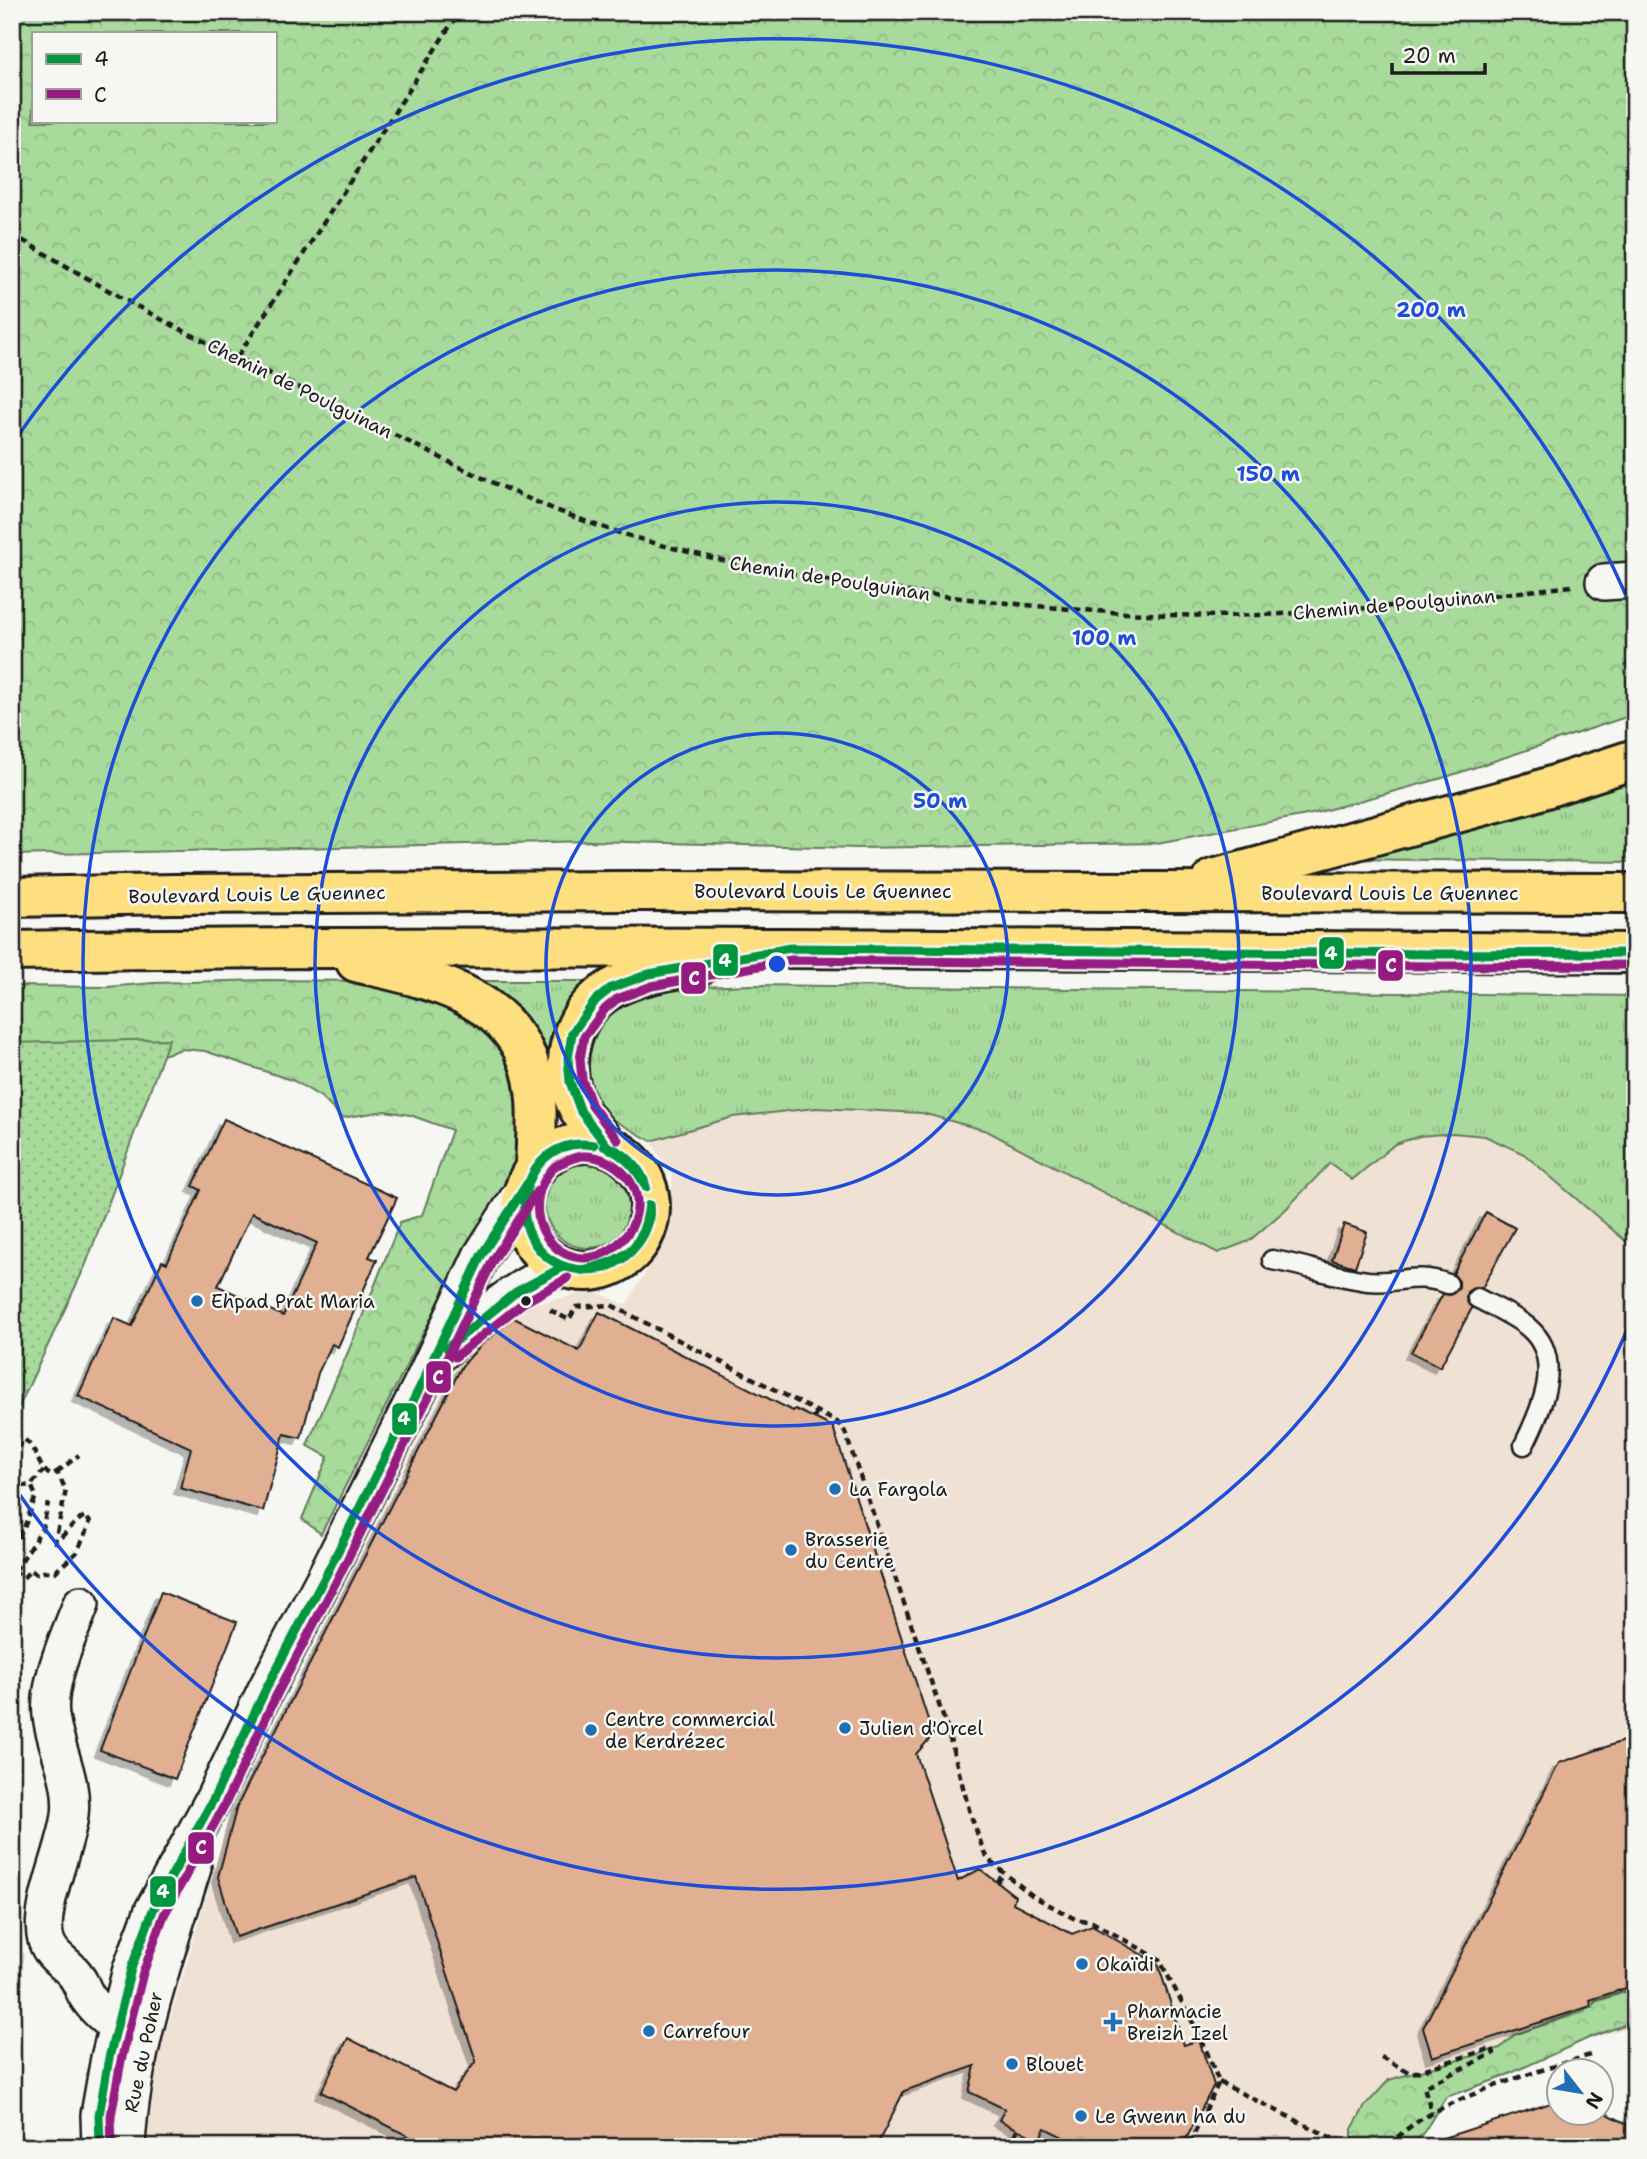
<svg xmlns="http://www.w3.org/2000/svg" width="1647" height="2159" viewBox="0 0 1647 2159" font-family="'Shantell Sans',sans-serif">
	<defs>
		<pattern id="grass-tufts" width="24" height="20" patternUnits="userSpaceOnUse" patternTransform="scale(1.75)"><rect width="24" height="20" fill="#a8da9c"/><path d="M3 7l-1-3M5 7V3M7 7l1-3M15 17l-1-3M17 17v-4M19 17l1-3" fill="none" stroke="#90ba86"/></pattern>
		<pattern id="forest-crowns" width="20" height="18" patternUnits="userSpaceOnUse" patternTransform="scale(1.75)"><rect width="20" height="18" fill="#a8da9c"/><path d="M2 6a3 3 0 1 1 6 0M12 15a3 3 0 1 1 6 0" fill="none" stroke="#90ba86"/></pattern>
		<pattern id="garden-dots" width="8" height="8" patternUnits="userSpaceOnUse" patternTransform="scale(1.75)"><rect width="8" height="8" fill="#a8da9c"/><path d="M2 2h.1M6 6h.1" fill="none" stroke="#90ba86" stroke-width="1.8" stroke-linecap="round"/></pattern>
		<filter id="shadow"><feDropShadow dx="-6" dy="6" stdDeviation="0" flood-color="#0004"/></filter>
	</defs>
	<rect width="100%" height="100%" fill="#f6f6f2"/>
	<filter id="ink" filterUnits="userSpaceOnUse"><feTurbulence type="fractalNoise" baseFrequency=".0143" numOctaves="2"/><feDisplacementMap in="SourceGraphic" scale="14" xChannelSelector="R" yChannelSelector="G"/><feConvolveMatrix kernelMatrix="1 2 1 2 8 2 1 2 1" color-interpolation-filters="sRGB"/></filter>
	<g filter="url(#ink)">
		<!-- built -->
		<path fill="#f0e1d5" d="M816,1108L922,1113L987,1131L1218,1253L1249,1241L1285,1210L1330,1163L1352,1180L1395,1144L1420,1136L1453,1133L1485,1136L1524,1154L1635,1249V2026L1405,2088L1370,2147H145L146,2095L182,1979L229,1818L455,1367L502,1318L533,1304L594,1291L626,1305L671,1229L672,1176L651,1141L733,1117Z"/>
		<!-- grass -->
		<g fill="url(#grass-tufts)" stroke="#627b5c" stroke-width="2">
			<path d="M1635,768V862L1330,859Z"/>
			<path d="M472,981H585L591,985L552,1045L546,1074Z"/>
			<path d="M751,985L1635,996V1249L1524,1154L1485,1136L1453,1133L1420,1136L1395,1144L1352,1180L1330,1163L1285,1210L1249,1241L1218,1253L987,1131L922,1113L816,1108L733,1117L651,1141L610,1118L590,1097L581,1052L590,1024L635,993L675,988Z"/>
			<circle cx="588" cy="1205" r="43"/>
		</g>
		<!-- forest -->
		<g fill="url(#forest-crowns)" stroke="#627b5c" stroke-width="2" fill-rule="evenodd">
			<path d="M12,12H1635V714L1446,777L1312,814L1157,843L859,848L589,841L12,855ZM33,33H275V121H33Z"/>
			<path d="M268,980L363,981L450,1005L490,1033L514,1060L526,1149L506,1195L423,1333L321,1534L302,1519L328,1457L307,1445L348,1352L400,1222L422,1215L452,1130L410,1115L385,1111L342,1118L321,1097L294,1081L205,1051L182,1049L118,1069L12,1051V986L107,987L153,983Z"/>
			<path d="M1635,1988V2021L1591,2037L1500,2078L1446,2097L1424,2132L1411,2147H1357L1352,2140V2129L1365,2106L1389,2080L1500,2048L1514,2035L1593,2007L1595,2001Z"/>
		</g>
		<!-- garden -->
		<path fill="url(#garden-dots)" stroke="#627b5c" stroke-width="2" d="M169,1039L86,1264L17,1411L12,1413V1043Z"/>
		<!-- building -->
		<g fill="#e1b092" stroke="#1c1c1c" stroke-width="2" fill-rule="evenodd" filter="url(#shadow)">
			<path d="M224,1119L397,1198L369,1257L377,1260L338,1347L332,1344L318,1373L301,1438L284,1434L263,1511L180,1488L191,1448L78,1396L114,1318L132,1326L162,1261L167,1263L201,1190L193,1186ZM252,1213L317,1243L283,1316L218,1286Z"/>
			<path d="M1486,1212L1515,1228L1482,1288L1476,1287L1467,1292L1466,1299L1472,1308L1440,1367L1411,1352L1443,1294L1451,1295L1459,1288V1281L1453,1274Z"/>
			<path d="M1344,1224L1367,1232L1355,1267L1332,1260Z"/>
			<path d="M599,1312L793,1411L795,1409L833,1427L933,1735L916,1754L958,1881L980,1869L1015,1896L1013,1903L1072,1934L1092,1926L1158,1964L1184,2045L1199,2040L1214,2085L1182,2147H1083L1045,2128L1039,2140L999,2120L1005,2109L969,2092L975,2066L904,2091L876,2147H430L321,2092L348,2038L453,2092L476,2061L416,1877L236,1937L218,1877L237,1806L462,1366L481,1345L514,1318L579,1351Z"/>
			<path d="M161,1592L237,1622L175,1779L100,1750Z"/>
			<path d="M1635,1737V1985L1590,2000L1591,2006L1432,2057L1423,2028L1559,1763Z"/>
			<path d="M1551,2103L1559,2107V2113H1606L1635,2128V2147H1432L1431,2142Z"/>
		</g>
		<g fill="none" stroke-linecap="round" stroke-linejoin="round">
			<!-- lane casing -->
			<g stroke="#1c1c1c" stroke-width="23">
				<g id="lane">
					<path d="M1272,1260C1304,1265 1335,1277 1368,1281C1399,1284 1415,1272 1448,1284"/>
					<path d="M1477,1298C1494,1307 1514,1315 1529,1328C1565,1359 1541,1410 1524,1445"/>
				</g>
			</g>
			<!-- street casing -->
			<g stroke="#1c1c1c" stroke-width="40">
				<g id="street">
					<path d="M1604,582L1635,580"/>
					<path d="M439,1355C478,1321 514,1286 563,1267"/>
					<path d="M81,1604C69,1636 44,1687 52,1722C58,1754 74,1782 70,1815C66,1850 37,1909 46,1940C51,1956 63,1961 73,1972C79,1978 82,1988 86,1995C94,2008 105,2017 116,2026"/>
					<path d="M100,2147L99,2115L109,2058L131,1969L153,1910L214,1798L266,1689L327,1573L422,1383L481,1256L527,1184"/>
					<path d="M127,2147C131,2054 165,1957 193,1868"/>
				</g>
			</g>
			<!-- primary casing -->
			<g stroke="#1c1c1c" stroke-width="44">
				<g id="primary">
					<path d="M1213,879L1527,794L1635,759"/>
					<path d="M12,897L174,894L626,891L1635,893"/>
					<path d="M12,951C270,947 529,947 787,948C1069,949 1352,954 1635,953"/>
					<path d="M356,962C418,977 499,990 527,1058C541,1092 536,1133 535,1169"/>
					<circle cx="586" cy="1207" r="64"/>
					<path d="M608,1147C597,1133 583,1119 576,1103C558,1062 571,1012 611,989C637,974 671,970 700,965"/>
				</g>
			</g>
			<!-- path -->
			<g stroke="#1c1c1c" stroke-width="4.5" stroke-dasharray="7 5" stroke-linecap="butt">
				<path d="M12,234C71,269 130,304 192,335C243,361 295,385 347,411C436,455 523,502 617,532C739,570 863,588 989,601C1079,611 1169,618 1260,615C1364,611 1468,598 1572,586"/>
				<path d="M238,356L459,12"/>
				<path d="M550,1310L569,1320L576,1307L611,1305L837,1422L845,1432L947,1728L970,1813L984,1852L993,1864L1033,1896L1075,1919L1092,1922L1159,1959L1201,2038L1219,2082L1188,2147"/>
				<path d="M814,1418L817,1412"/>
				<path d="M12,1458L16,1449L24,1439C37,1449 37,1466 50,1475L57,1472L66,1490L55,1542C67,1534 73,1522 85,1516L90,1522L77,1552L55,1572H43L37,1574L31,1570L23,1578L12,1569"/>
				<path d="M57,1472L79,1455"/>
				<path d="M12,1495L23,1486L31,1485L43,1471"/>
				<path d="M12,1548L24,1528L36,1496L31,1485"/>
				<path d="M15,1571L43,1527L48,1503"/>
				<path d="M997,1882L1004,1874"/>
				<path d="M1381,2057L1410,2073L1416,2072L1492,2048L1494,2053L1424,2087L1432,2113"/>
				<path d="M1219,2082L1350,2147"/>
				<path d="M1008,2147L1018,2129"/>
				<path d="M1390,2147C1415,2105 1543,2070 1590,2055"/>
			</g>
			<!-- lane -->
			<use href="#lane" stroke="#f6f6f2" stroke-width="18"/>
			<!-- street -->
			<use href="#street" stroke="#f6f6f2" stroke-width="35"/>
			<!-- primary -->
			<use href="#primary" stroke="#fedf80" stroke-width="38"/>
			<!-- bus-1 casing -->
			<g stroke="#f6f6f2" stroke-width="14">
				<g id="bus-1">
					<path d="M604,1146C623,1150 642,1168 646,1187"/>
					<path d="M604,1146C625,1156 636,1167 646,1187"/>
					<path d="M608,1147L581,1112L570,1082L568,1059L572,1033L596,1000L611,988L649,974L790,948L1442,954L1635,953"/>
					<path d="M582,1270C495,1262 513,1131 594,1145"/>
					<path d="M582,1270C625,1260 643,1251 649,1205"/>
					<path d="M582,1270C589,1270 598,1270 605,1268C630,1259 653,1233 649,1205"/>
					<path d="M447,1348L516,1292L563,1267"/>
					<path d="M100,2147L99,2115L109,2058L131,1969L153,1910L214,1798L266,1689L327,1573L422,1383L481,1256L527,1184"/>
				</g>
			</g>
			<!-- bus-2 casing -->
			<g stroke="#f6f6f2" stroke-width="14">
				<g id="bus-2">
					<path d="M618,1140L592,1106L582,1079L580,1059L584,1037L605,1009L617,999L652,986L791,960L1442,966L1635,965"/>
					<path d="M555,1166C509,1214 562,1284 613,1248C627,1237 635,1226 637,1208C640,1179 609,1154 582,1156C573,1157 564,1162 557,1165"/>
					<path d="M455,1357L523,1303L568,1278"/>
					<path d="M112,2147L111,2116L121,2061L143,1973L164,1915L225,1804L277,1694L338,1578L433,1388L492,1262L537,1191"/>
				</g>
			</g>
			<!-- bus-1 -->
			<use href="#bus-1" stroke="#009640" stroke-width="9"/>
			<!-- bus-2 -->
			<use href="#bus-2" stroke="#951b81" stroke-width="9"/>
		</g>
	</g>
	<!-- distance rings -->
	<g fill="none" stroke="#1d4ed8" stroke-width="3.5">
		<circle cx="777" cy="964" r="231"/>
		<circle cx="777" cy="964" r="462"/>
		<circle cx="777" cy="964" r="694"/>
		<path d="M1635 1311A925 925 0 0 1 15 1488M15 440A925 925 0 0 1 1635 617"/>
	</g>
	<!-- markers -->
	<g fill="#1f6fb2" stroke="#f6f6f2" stroke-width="2.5">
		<circle cx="197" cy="1301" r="7"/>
		<circle cx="835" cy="1489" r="7"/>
		<circle cx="791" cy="1550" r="7"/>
		<circle cx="845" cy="1728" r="7"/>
		<circle cx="591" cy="1730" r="7"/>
		<circle cx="1082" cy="1964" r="7"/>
		<path d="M1109.5 2011.5h7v7h7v7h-7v7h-7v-7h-7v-7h7z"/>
		<circle cx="649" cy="2031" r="7"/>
		<circle cx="1012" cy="2064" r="7"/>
		<circle cx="1081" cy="2116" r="7"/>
	</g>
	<circle fill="#1c1c1c" stroke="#f6f6f2" stroke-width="2.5" cx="526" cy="1301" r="6"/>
	<g text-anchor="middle" stroke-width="5" stroke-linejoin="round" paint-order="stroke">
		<!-- street labels -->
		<g font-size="19" fill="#1c1c1c" stroke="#f6f6f2">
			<text transform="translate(300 388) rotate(26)" y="7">Chemin de Poulguinan</text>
			<text transform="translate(830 578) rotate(9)" y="7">Chemin de Poulguinan</text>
			<text transform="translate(1394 604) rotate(-5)" y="7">Chemin de Poulguinan</text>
			<text x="823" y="898">Boulevard Louis Le Guennec</text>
			<text x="1390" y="900">Boulevard Louis Le Guennec</text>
			<text transform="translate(257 894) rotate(-1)" y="7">Boulevard Louis Le Guennec</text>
			<text transform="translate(143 2052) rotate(-78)" y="7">Rue du Poher</text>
		</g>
		<!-- poi labels -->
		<g font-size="19" fill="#1c1c1c" stroke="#f6f6f2" text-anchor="start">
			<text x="211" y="1308">Ehpad Prat Maria</text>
			<text x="849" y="1496">La Fargola</text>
			<text x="805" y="1546">Brasserie<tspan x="805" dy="22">du Centre</tspan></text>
			<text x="605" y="1726">Centre commercial<tspan x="605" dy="22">de Kerdrézec</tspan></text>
			<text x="859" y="1735">Julien d'Orcel</text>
			<text x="1096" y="1971">Okaïdi</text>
			<text x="1127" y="2018">Pharmacie<tspan x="1127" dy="22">Breizh Izel</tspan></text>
			<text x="663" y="2038">Carrefour</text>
			<text x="1026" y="2071">Blouet</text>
			<text x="1095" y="2123">Le Gwenn ha du</text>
		</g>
	</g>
	<circle cx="777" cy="964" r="10" fill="#1d4ed8" stroke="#f6f6f2" stroke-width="3.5"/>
	<g font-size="21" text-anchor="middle" font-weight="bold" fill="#1d4ed8" stroke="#f6f6f2" stroke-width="5" stroke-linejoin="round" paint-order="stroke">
		<text x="1431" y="317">200 m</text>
		<text x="1268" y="481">150 m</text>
		<text x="1104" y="645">100 m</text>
		<text x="940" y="808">50 m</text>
	</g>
	<g stroke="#f6f6f2" stroke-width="2.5">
		<rect x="1318" y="936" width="27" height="34" rx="7" fill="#009640"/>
		<rect x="712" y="943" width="27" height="34" rx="7" fill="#009640"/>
		<rect x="1377" y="949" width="27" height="33" rx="7" fill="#951b81"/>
		<rect x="680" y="961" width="27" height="34" rx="7" fill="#951b81"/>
		<rect x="425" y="1360" width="27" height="34" rx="7" fill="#951b81"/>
		<rect x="391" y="1402" width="27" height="34" rx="7" fill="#009640"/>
		<rect x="187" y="1831" width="28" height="34" rx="7" fill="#951b81"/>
		<rect x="149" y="1875" width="28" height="33" rx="7" fill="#009640"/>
	</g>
	<g font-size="19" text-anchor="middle" font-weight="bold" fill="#fff">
		<text x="1331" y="960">4</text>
		<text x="725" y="967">4</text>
		<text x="1391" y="972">C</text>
		<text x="694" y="985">C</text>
		<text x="438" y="1384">C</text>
		<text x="404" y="1425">4</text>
		<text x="201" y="1854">C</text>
		<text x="163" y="1898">4</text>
	</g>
	<!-- margin -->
	<rect width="1647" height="2159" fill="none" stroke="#f6f6f2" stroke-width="42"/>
	<rect x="21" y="21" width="1605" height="2117" fill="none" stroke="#1c1c1c" stroke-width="2.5" filter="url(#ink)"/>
	<!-- legend -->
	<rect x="32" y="32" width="245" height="91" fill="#f6f6f2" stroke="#9f9f9c" stroke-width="2"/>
	<rect x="46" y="54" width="35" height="10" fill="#009640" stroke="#9f9f9c" stroke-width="2"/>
	<text x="94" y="66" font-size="21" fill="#1c1c1c">4</text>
	<rect x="46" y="89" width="35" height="10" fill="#951b81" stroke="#9f9f9c" stroke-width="2"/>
	<text x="94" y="102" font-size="21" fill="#1c1c1c">C</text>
	<!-- north arrow -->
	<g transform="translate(1580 2092) rotate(121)"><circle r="33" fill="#f6f6f2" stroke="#9f9f9c" stroke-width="2"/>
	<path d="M0-5L12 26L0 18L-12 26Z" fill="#1f6fb2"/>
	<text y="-10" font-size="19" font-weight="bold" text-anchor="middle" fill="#1c1c1c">N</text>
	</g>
	<!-- scale -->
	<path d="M1392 63v10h93v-10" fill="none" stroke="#1c1c1c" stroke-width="3.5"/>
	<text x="1402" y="63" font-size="21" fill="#1c1c1c" stroke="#f6f6f2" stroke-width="5" paint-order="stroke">20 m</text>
</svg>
